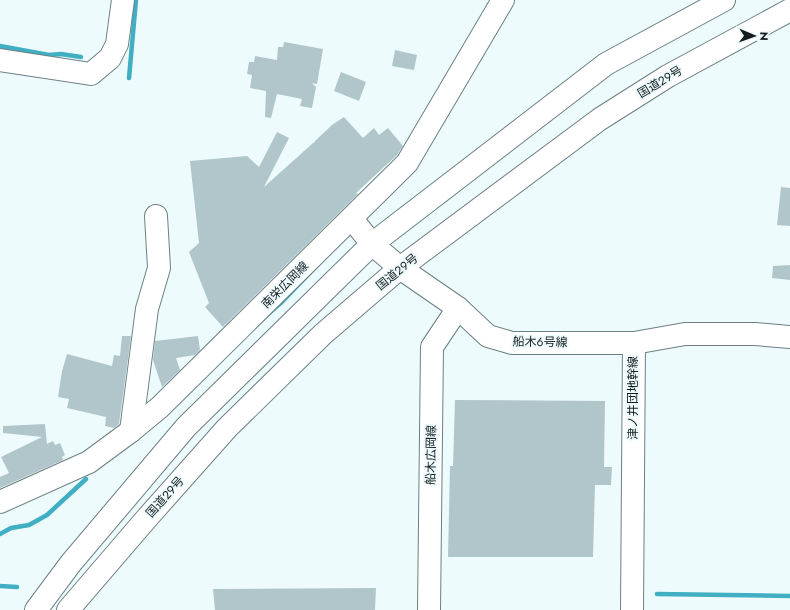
<svg xmlns="http://www.w3.org/2000/svg" width="790" height="610" viewBox="0 0 790 610" font-family="Jost,'Noto Sans JP',sans-serif">
	<rect width="100%" height="100%" fill="#eefbfd"/>
	<!-- water -->
	<path fill="#40afc3" d="M327,251L331,254L283,304L244,338Z"/>
	<g fill="none" stroke-linecap="round" stroke-linejoin="round">
		<!-- stream -->
		<g stroke="#40afc3" stroke-width="4.5">
			<path d="M0,46L49,55L61,54L81,57"/>
			<path d="M129,78L136,0"/>
			<path d="M0,534L11,528L29,525L47,515L86,479"/>
			<path d="M0,586L17,587"/>
			<path d="M657,594L790,596"/>
		</g>
	</g>
	<!-- building -->
	<g fill="#b1c6ca">
		<path d="M284,42L323,49L317,84L312,83L316,87L312,108L300,106L302,99L277,94L271,118L265,117L266,91L250,88L252,75L247,74L249,62H254L255,56L277,60L278,47H283Z"/>
		<path d="M395,50L417,55L414,70L392,66Z"/>
		<path d="M341,72L366,82L359,101L334,91Z"/>
		<path d="M344,117L363,138L374,128L379,135L388,128L403,146L397,155L356,193L358,194L223,327L205,307L209,303L189,252L199,243L190,161L247,156L259,167L277,132L289,138L264,187L313,143H314L315,141L332,125Z"/>
		<path d="M781,187L790,188V226L777,225Z"/>
		<path d="M790,265V280L772,278L773,266Z"/>
		<path d="M122,336H131L119,424L114,428L105,426L106,417L67,408L69,399L58,397L62,371L67,354L112,366L114,355L120,356Z"/>
		<path d="M198,336L200,350L195,355L176,358L180,370L162,387L153,360L155,341Z"/>
		<path d="M455,400L605,401L604,467H612L611,485H595L593,557H448L450,466H453Z"/>
		<path d="M45,424L47,444L53,441L55,445L60,443L65,455L62,457L63,460L0,488V477L9,473L1,457L42,437L3,433V426Z"/>
		<path d="M376,588L375,610H215L213,589Z"/>
	</g>
	<g fill="none" stroke-linecap="round" stroke-linejoin="round">
		<!-- minor casing -->
		<g stroke="#6c8084" stroke-width="24">
			<g id="minor">
				<path d="M0,60L91,74L110,58L117,44L123,0"/>
				<path d="M352,219L372,244L400,268L458,308L488,336L512,343H634"/>
				<path d="M131,431L147,309L159,268L156,216"/>
				<path d="M0,502L89,462L131,431L160,407L407,163L503,0"/>
				<path d="M429,610L432,347L458,308"/>
				<path d="M632,610L634,343L685,334H755L790,337"/>
			</g>
		</g>
		<!-- highway casing -->
		<g stroke="#6c8084" stroke-width="24">
			<g id="highway">
				<path d="M36,610L71,563L186,427L372,244L606,64L724,0"/>
				<path d="M68,610L147,518L227,428L323,334L400,268L600,119L668,76L790,10"/>
			</g>
		</g>
		<!-- minor -->
		<use href="#minor" stroke="#fff" stroke-width="22"/>
		<!-- highway -->
		<use href="#highway" stroke="#fff" stroke-width="22"/>
	</g>
	<g text-anchor="middle" stroke-width="4" stroke-linejoin="round" paint-order="stroke">
		<!-- street labels -->
		<g font-size="12" fill="#141c1d" stroke="#eefbfd">
			<text transform="translate(660 82) rotate(-31)" y="4">国道29号</text>
			<text transform="translate(397 272) rotate(-39)" y="4">国道29号</text>
			<text transform="translate(285 285) rotate(-45)" y="4">南栄広岡線</text>
			<text transform="translate(540 342) rotate(1)" y="4">船木6号線</text>
			<text transform="translate(633 398) rotate(-90)" y="4">津ノ井団地幹線</text>
			<text transform="translate(431 455) rotate(-89)" y="4">船木広岡線</text>
			<text transform="translate(165 497) rotate(-48)" y="4">国道29号</text>
		</g>
	</g>
	<!-- north arrow -->
	<g transform="translate(754 36) rotate(92)" stroke="#eefbfd" stroke-width="3" paint-order="stroke">
	<path d="M0-3L7 15L0 10L-7 15Z" fill="#141c1d"/>
	<text y="-6" font-size="11" font-weight="bold" text-anchor="middle" fill="#141c1d">N</text>
	</g>
</svg>
